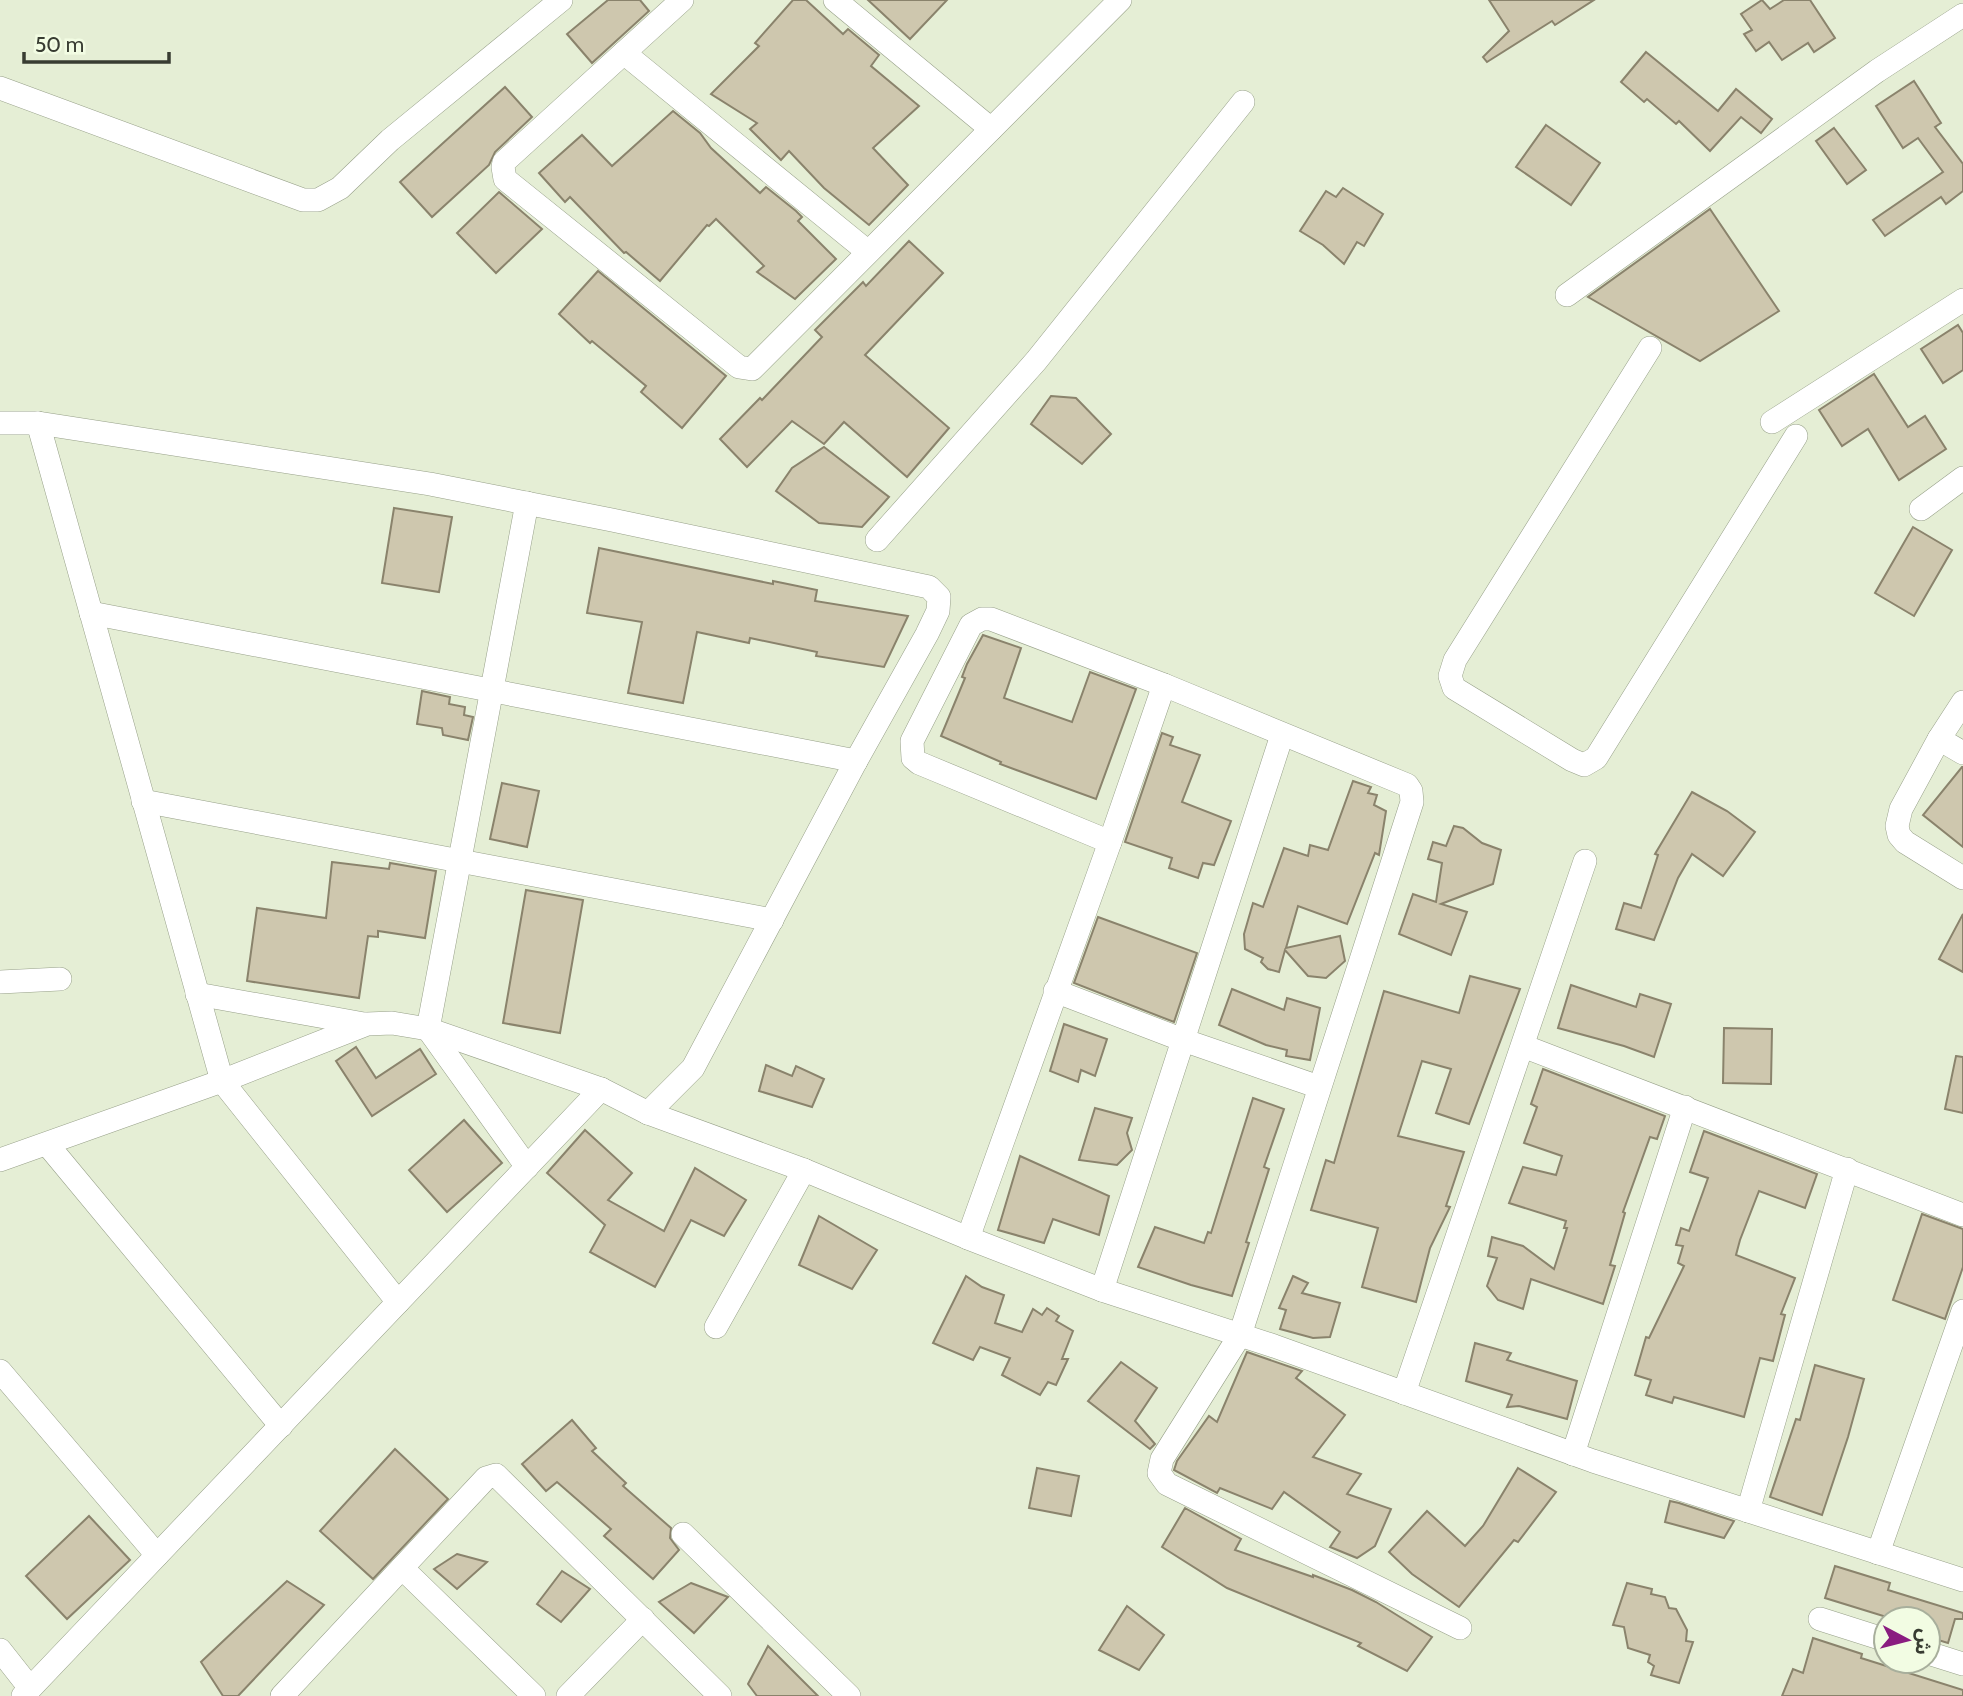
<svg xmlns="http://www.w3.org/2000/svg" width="1963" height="1696" viewBox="0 0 1963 1696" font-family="Cabin,'Noto Sans Arabic',sans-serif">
	<rect width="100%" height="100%" fill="#e5eed5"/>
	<!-- building -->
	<g fill="#cec7ae" stroke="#8a836c" stroke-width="2">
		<path d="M608,0H640L649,11L592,63L567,34Z"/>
		<path d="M793,0H806L843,34L848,29L879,55L871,66L919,106L873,148L908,185L869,225L824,188L789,151L781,160L750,129L757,123L711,94L759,46L755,43Z"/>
		<path d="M868,0H947L910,39Z"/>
		<path d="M1489,0H1594L1555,25L1552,21L1487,62L1483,57L1509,31Z"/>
		<path d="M1762,0L1770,9L1784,0H1810L1835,38L1814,52L1808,43L1782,60L1769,42L1756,51L1744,34L1752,30L1741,14Z"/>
		<path d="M1646,52L1718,111L1736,89L1772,119L1761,133L1741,117L1710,151L1679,121L1676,124L1647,99L1644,102L1621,82Z"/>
		<path d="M1914,81L1941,123L1935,127L1963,164V191L1946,204L1941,197L1885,236L1873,220L1943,172L1918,138L1903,148L1876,106Z"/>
		<path d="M505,87L532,117L495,152L489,165L432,217L400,182Z"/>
		<path d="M673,111L700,133L711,148L760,193L766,187L796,211L802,217L798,221L836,259L795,299L757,272L764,266L716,219L709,226L707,225L660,281L626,252L624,253L570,197L565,202L539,173L582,135L612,166Z"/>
		<path d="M1546,125L1600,163L1571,205L1516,167Z"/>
		<path d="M1834,128L1866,170L1847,184L1816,141Z"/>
		<path d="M1343,188L1383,214L1364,246L1357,242L1344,264L1323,245L1300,231L1326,191L1336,197Z"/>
		<path d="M499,192L542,229L496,273L457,233Z"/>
		<path d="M1710,209L1779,311L1700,361L1588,297Z"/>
		<path d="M909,241L943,273L865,355L949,428L907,477L844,422L824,444L792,421L747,467L720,439L760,398L762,400L822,337L815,330L863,282L866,286Z"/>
		<path d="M598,271L726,376L682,428L641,392L646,386L592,341L590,343L559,314Z"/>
		<path d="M1958,325L1963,333V370L1943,383L1921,349Z"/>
		<path d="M1874,374L1908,427L1925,416L1946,449L1899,480L1868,429L1842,446L1819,410Z"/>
		<path d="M1051,396L1076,398L1111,434L1082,464L1031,424Z"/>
		<path d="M824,447L889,497L862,527L819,523L776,491L792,468Z"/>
		<path d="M394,508L452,517L439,592L382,583Z"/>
		<path d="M1913,527L1952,550L1914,616L1875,593Z"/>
		<path d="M599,548L773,584V581L817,590L815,601L908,616L884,667L816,656L817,652L750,638L749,643L697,632L683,703L628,693L642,622L587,613Z"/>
		<path d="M983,635L1021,648L1004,698L1072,722L1090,672L1136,689L1096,799L1000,764L1001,762L941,736L965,678L962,677L967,664Z"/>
		<path d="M422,691L450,697L449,704L465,707L464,715L473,717L468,740L443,735L442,728L417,724Z"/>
		<path d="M1162,733L1173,737L1170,745L1200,755L1182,802L1231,821L1214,865L1203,863L1198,878L1169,868L1172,858L1125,842Z"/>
		<path d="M1962,767H1963V847L1923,815Z"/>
		<path d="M1353,781L1371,787L1368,793L1377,795L1374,805L1386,811L1379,855L1375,853L1347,924L1298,906L1286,948L1340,936L1345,961L1326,978L1308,976L1285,950L1279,972L1268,969L1261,962L1263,958L1245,949L1244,934L1253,903L1263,907L1284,848L1308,856L1310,845L1328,850Z"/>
		<path d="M502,783L539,791L527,847L490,839Z"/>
		<path d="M1692,792L1727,811L1755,832L1723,876L1692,854L1678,878L1654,940L1616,929L1624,903L1641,908L1658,855L1655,854Z"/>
		<path d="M1454,826L1463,828L1482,843L1501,850L1493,884L1441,904L1467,912L1451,955L1399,934L1413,894L1436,902L1442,863L1428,859L1433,842L1446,846Z"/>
		<path d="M332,862L389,869L390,863L436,871L425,938L378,931V937L368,936L359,998L247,981L257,908L326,918Z"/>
		<path d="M526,890L583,900L560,1033L503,1023Z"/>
		<path d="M1963,914V972L1939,959Z"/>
		<path d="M1098,917L1197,953L1174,1022L1074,983Z"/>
		<path d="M1470,976L1520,989L1469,1124L1436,1113L1451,1069L1422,1061L1398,1136L1464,1152L1446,1206L1450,1207L1430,1248L1416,1302L1362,1287L1378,1228L1311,1210L1326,1160L1334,1163L1384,991L1459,1013Z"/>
		<path d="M1571,985L1636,1007L1640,994L1671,1004L1654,1057L1624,1046L1558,1028Z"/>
		<path d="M1232,989L1284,1010L1287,998L1320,1008L1310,1060L1286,1056L1287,1050L1266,1045L1219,1025Z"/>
		<path d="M1064,1024L1107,1039L1095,1076L1081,1070L1078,1082L1050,1071Z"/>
		<path d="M1724,1028L1772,1029L1771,1084L1723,1083Z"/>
		<path d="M356,1047L376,1078L420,1049L436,1074L372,1116L336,1061Z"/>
		<path d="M1956,1056L1963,1057V1113L1945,1109Z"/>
		<path d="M766,1065L792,1076L796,1066L824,1079L812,1107L759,1091Z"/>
		<path d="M1543,1069L1665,1116L1657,1139L1650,1137L1623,1212L1625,1213L1610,1265L1615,1266L1603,1304L1531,1279L1523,1309L1498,1300L1487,1286L1497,1258L1488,1256L1492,1237L1523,1246L1554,1269L1567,1228H1564L1566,1221L1509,1203L1523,1167L1556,1175L1562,1156L1524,1143L1537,1107L1531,1104Z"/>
		<path d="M1253,1098L1284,1109L1264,1167L1269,1169L1246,1242L1249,1243L1232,1296L1191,1285L1138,1267L1155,1227L1204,1243L1208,1232L1211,1233Z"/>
		<path d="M1095,1108L1132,1118L1127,1133L1132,1150L1117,1165L1079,1160Z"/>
		<path d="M464,1120L502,1163L447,1212L409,1170Z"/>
		<path d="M585,1130L632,1173L608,1200L664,1231L695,1168L746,1200L724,1236L691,1220L655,1287L590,1252L605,1225L547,1173Z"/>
		<path d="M1704,1131L1817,1174L1805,1208L1759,1191L1740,1240L1736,1255L1795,1278L1781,1314L1785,1315L1773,1361L1760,1358L1744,1417L1674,1397L1672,1403L1646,1395L1651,1380L1635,1375L1646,1337L1649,1338L1684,1266L1678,1263L1683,1246L1676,1245L1681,1228L1689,1231L1708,1178L1690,1172Z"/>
		<path d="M1020,1156L1109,1196L1099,1235L1053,1219L1044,1243L998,1230Z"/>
		<path d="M1922,1214L1963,1229V1267L1945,1319L1893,1300Z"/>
		<path d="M819,1216L877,1250L852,1289L799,1265Z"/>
		<path d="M966,1276L982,1287L1004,1295L995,1323L1022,1332L1033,1309L1042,1315L1047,1308L1059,1316L1056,1321L1073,1331L1062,1359H1068L1056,1385L1048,1382L1040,1395L1002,1375L1010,1358L980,1347L973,1360L933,1343Z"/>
		<path d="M1293,1276L1308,1283L1302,1293L1340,1303L1330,1337L1313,1338L1280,1329L1286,1310L1279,1308Z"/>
		<path d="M1475,1343L1511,1353L1507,1360L1577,1381L1567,1419L1519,1406L1507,1407L1512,1395L1466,1381Z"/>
		<path d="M1247,1352L1302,1371L1296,1378L1345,1415L1313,1457L1361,1474L1347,1494L1391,1509L1375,1546L1357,1558L1330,1547L1340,1532L1284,1492L1272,1509L1220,1488L1217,1493L1174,1470L1177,1461L1209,1416L1217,1422Z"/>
		<path d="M1121,1362L1157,1388L1135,1421L1155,1444L1150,1449L1088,1401Z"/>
		<path d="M1815,1365L1864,1379L1848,1437L1822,1515L1770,1497L1796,1419L1800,1420Z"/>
		<path d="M572,1420L596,1448L592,1451L626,1483L623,1486L671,1528L670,1538L679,1550L653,1579L604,1536L611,1529L557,1482L546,1491L522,1464Z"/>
		<path d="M395,1449L448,1499L373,1579L320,1531Z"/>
		<path d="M1037,1468L1079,1476L1071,1516L1029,1508Z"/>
		<path d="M1518,1468L1556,1492L1518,1542L1514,1540L1459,1607L1412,1574L1389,1552L1427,1511L1465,1546L1483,1526Z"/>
		<path d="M1670,1501L1679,1503L1734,1521L1724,1538L1665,1522Z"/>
		<path d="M1185,1508L1241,1539L1235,1550L1313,1577V1575L1352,1590L1376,1602L1432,1637L1407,1671L1358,1646L1361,1643L1227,1588L1162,1547Z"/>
		<path d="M89,1516L130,1560L67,1619L26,1576Z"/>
		<path d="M457,1554L487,1562L457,1589L434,1569Z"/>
		<path d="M1835,1566L1890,1583L1888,1590L1963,1613V1619H1955L1948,1643L1928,1637V1619H1893L1825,1598Z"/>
		<path d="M562,1571L590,1589L561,1622L537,1604Z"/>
		<path d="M287,1581L324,1605L238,1696H223L201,1662Z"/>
		<path d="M691,1583L728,1597L694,1633L659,1602Z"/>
		<path d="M1627,1583L1652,1589L1651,1594L1665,1597L1669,1608L1676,1609L1687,1630L1686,1641L1693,1642L1679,1683L1651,1675L1654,1666L1648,1662L1650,1655L1628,1648L1624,1627L1613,1625Z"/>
		<path d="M1127,1606L1164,1635L1139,1670L1099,1650Z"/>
		<path d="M1813,1638L1862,1654L1861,1658L1963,1690V1696H1782L1793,1669L1803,1673Z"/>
		<path d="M768,1646L818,1696H757L748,1684Z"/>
	</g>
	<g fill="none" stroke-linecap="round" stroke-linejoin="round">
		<!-- minor casing -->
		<g stroke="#97a089" stroke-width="24">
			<g id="minor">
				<path d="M682,0L504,162L503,167L505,179L739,367L752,369L1120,0"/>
				<path d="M835,0L991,129"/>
				<path d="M624,53L868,252"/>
				<path d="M0,88L303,200H318L340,188L390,140L561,0"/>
				<path d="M1567,295L1877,71L1963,15"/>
				<path d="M1650,348L1455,660L1450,676L1454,688L1572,760L1584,765L1596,758L1796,436"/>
				<path d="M1772,422L1963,300"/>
				<path d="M0,423H38L430,484L612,520L929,587L939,597L938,611L927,634L856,761L693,1068L648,1113"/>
				<path d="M38,423L222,1081L398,1302"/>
				<path d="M527,503L428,1029L527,1167"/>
				<path d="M1921,509L1963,478"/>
				<path d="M877,540L1036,361L1243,102"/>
				<path d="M91,613L856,761"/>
				<path d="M1963,702L1939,739L1901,809L1897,826L1899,835L1905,842L1963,878"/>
				<path d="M1939,739L1963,753"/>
				<path d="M143,801L772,920"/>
				<path d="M1110,842L919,763L913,758L912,741L971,625L982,619H991L1164,685L1407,785L1411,791L1412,802L1240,1335L1162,1459L1159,1473L1167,1484L1460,1628"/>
				<path d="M0,982L60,979"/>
				<path d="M1055,991L1183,1040L1319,1087"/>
				<path d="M197,994L364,1024"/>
				<path d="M1523,1046L1963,1215"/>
				<path d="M47,1144L281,1426"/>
				<path d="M0,1160L222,1081L367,1024L392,1023L428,1029L601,1089L648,1113L804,1170L968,1238L1102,1290L1274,1346L1593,1461L1963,1580"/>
				<path d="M968,1238L1110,842L1164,685"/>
				<path d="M1102,1290L1282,735"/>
				<path d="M716,1327L804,1170"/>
				<path d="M0,1371L157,1555"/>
				<path d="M1404,1393L1585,861"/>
				<path d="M1573,1454L1685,1107"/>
				<path d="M1748,1511L1847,1169"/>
				<path d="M683,1534L849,1696"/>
				<path d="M1878,1553L1963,1311"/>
				<path d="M402,1568L534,1696"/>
				<path d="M1820,1619L1886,1640"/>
				<path d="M0,1650L30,1688"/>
				<path d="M1928,1653L1963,1664"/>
				<path d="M23,1696L601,1089"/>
				<path d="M282,1696L486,1478L496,1475L720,1696"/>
				<path d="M568,1696L643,1619"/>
			</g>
		</g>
		<!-- minor -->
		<use href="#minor" stroke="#fff" stroke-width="23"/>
	</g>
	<!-- north arrow -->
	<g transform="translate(1907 1640) rotate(97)"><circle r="33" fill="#f2fce3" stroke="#a8af9c" stroke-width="2"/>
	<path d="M0-5L12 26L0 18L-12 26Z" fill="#8a1c80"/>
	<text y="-10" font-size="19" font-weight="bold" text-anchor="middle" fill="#383c32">ش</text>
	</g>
	<!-- scale -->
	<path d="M24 52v10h145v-10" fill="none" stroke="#383c32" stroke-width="3.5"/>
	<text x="35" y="52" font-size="21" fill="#383c32" stroke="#f2fce3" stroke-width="5" paint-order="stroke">50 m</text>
</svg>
